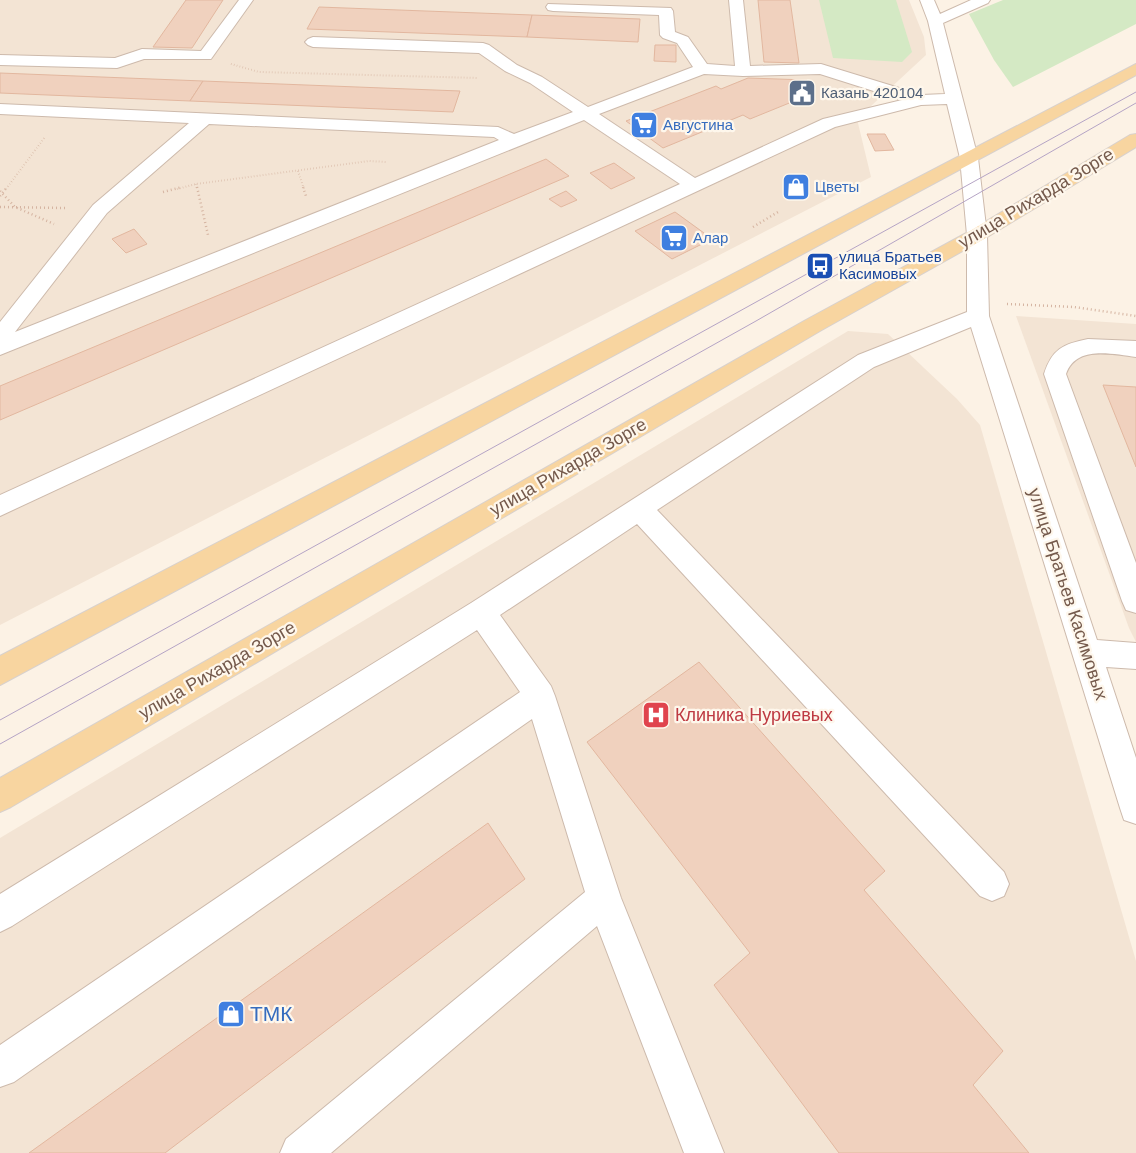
<svg xmlns="http://www.w3.org/2000/svg" width="1136" height="1153" viewBox="0 0 1136 1153" font-family="Arial,sans-serif">
	<rect width="100%" height="100%" fill="#fcf2e5"/>
	<!-- residential -->
	<g fill="#f3e4d4">
		<path d="M0,0H909L924,37L926,55L857,119L871,177L0,625Z"/>
		<path d="M1016,316L1136,324V642L1129,628Z"/>
		<path d="M848,331L888,334L957,399L980,425L1136,961V1153H0V838Z"/>
	</g>
	<!-- green -->
	<g fill="#d4e9c4">
		<path d="M819,0H896L912,52L902,62L833,58Z"/>
		<path d="M1003,0H1136V24L1013,87L994,60L969,14Z"/>
	</g>
	<!-- building -->
	<g fill="#f0d1be" stroke="#e2b79f">
		<path d="M186,0H223L192,48L153,47Z"/>
		<path d="M758,0H790L799,63L764,62Z"/>
		<path d="M319,7L532,15L527,37L307,29Z"/>
		<path d="M532,15L640,19L638,42L527,37Z"/>
		<path d="M655,45H676V62L654,61Z"/>
		<path d="M0,73L203,81L190,101L0,93Z"/>
		<path d="M748,78L807,80L809,95L750,119L743,115L663,148L626,121L716,86L721,89Z"/>
		<path d="M203,81L460,91L453,112L190,101Z"/>
		<path d="M867,134H885L894,150L875,151Z"/>
		<path d="M546,159L569,176L0,420V386Z"/>
		<path d="M614,163L635,178L611,189L590,173Z"/>
		<path d="M566,191L577,200L561,207L549,199Z"/>
		<path d="M675,212L704,233V243L672,259L635,231Z"/>
		<path d="M134,229L147,244L126,253L112,239Z"/>
		<path d="M1103,385L1136,387V467Z"/>
		<path d="M699,662L885,871L864,890L1003,1051L973,1085L1029,1153H839L714,985L750,953L587,742Z"/>
		<path d="M488,823L525,879L165,1153H29Z"/>
	</g>
	<g fill="none" stroke-linecap="round" stroke-linejoin="round">
		<!-- minor casing -->
		<g stroke="#cdbaac" stroke-width="2">
			<g id="minor">
				<path d="M239,0H253L211,59H144L117,68L0,65V55L115,58L142,49L201,51Z"/>
				<path d="M729,0H743L750,66L821,64L922,95L945,94L928,21L920,0H934L940,14L971,0H990L988,3L943,23L978,158L987,235L989,316L1097,640L1136,643V669L1106,667L1136,758V824L1124,820L1120,808L971,327L874,367L657,510L1004,872L1009,884L1004,896L992,901L980,896L637,524L500,615L551,686L555,696L621,898L724,1153H684L597,926L331,1153H280L286,1139L585,892L532,719L14,1082L0,1087V1045L520,692L477,630L12,926L0,932V894L471,603L858,355L967,312V235L960,158L947,104L921,105L835,127L0,516V495L680,184L584,120L0,355V322L93,205L189,123L0,114V104L498,127L514,134L573,112L530,83L505,71L479,53L313,47L308,45L305,42L308,39L313,37L483,43L489,45L517,65L542,77L588,107L693,67L677,43L663,38L660,35L659,15L553,11L548,10L546,7L548,4L671,8L673,11L675,32L688,37L707,64L735,66ZM704,74L743,76L820,74L902,100L823,119L695,178L599,114ZM209,124L494,137L499,140L15,332L107,213Z"/>
				<path d="M1088,339L1136,341V357C1112,354 1076,345 1066,374L1136,563V613L1126,610L1122,601L1044,374C1052,349 1063,344 1088,339Z"/>
			</g>
		</g>
		<!-- major casing -->
		<g stroke="#d8d1cd" stroke-width="2">
			<g id="major">
				<path d="M1136,64V75L0,685V656Z"/>
				<path d="M1136,134V147L984,239L820,331L11,807L0,812V778L804,321L970,231L1130,135Z"/>
			</g>
		</g>
		<!-- path-far1 -->
		<g stroke="#d5b4a1" stroke-width="2" stroke-dasharray="0.5 2.5" stroke-linecap="butt">
			<path d="M231,64L259,72L478,78"/>
			<path d="M298,171L304,189"/>
			<path d="M196,184L197,189"/>
			<path d="M6,189L45,137"/>
			<path d="M177,189L196,184L369,161L387,162"/>
		</g>
		<!-- path -->
		<g stroke="#d5b4a1" stroke-width="2.5" stroke-dasharray="1 3" stroke-linecap="butt">
			<path d="M197,187L208,235"/>
			<path d="M303,187L306,196"/>
			<path d="M0,191L15,207L54,224"/>
			<path d="M163,192L182,187"/>
			<path d="M0,196L7,187"/>
			<path d="M0,207L65,208"/>
			<path d="M753,227L778,212"/>
			<path d="M1007,304L1074,307L1136,316"/>
		</g>
		<!-- minor -->
		<use href="#minor" fill="#fff" fill-rule="evenodd"/>
		<!-- major -->
		<use href="#major" fill="#f8d5a0" fill-rule="evenodd"/>
		<!-- tram -->
		<g stroke="#b5a4c5" stroke-width="1">
			<path d="M0,720L1136,92"/>
			<path d="M0,744L756,321L1136,103"/>
		</g>
	</g>
	<!-- icons -->
	<defs>
		<g id="civic-square" transform="scale(1.4375)"><rect x="-9" y="-9" width="18" height="18" rx="4" fill="#5c6f8a" stroke="#fef7ec"/><path d="M-.6-6.5H3V-4.5H.6V-3L4-1V1h2V6H-6V1h2V-1L-.6-3ZM-1.2 2.5V6h2.4V2.5Z" fill="#fff"/></g>
		<g id="supermarket-square" transform="scale(1.4375)"><rect x="-9" y="-9" width="18" height="18" rx="4" fill="#3f7fe0" stroke="#fef7ec"/><path d="M-6-5.5h2.5l.6 2H6L4.5 2H-2.5L-4.4-4H-6ZM-1.5 3.2a1.3 1.3 0 1 0 .1 0ZM3 3.2a1.3 1.3 0 1 0 .1 0Z" fill="#fff"/></g>
		<g id="shop-square" transform="scale(1.4375)"><rect x="-9" y="-9" width="18" height="18" rx="4" fill="#3f7fe0" stroke="#fef7ec"/><path d="M-5-2.5h2.3a2.7 3.5 0 0 1 5.4 0H5L5.5 6h-11ZM-1.5-2.5h3a1.5 2.3 0 0 0-3 0Z" fill="#fff"/></g>
		<g id="bus-square" transform="scale(1.4375)"><rect x="-9" y="-9" width="18" height="18" rx="4" fill="#1a4fb4" stroke="#fef7ec"/><path d="M-5-6H5V4H4V6H2V4H-2V6H-4V4H-5ZM-3.5-4V0h7V-4ZM-3.5 1.2v1.5H-2V1.2ZM2 1.2v1.5H3.5V1.2Z" fill="#fff"/></g>
		<g id="hospital-square" transform="scale(1.4375)"><rect x="-9" y="-9" width="18" height="18" rx="4" fill="#e0444e" stroke="#fef7ec"/><path d="M-5-5h3v3.5h4V-5h3V5h-3V1.5h-4V5h-3Z" fill="#fff"/></g>
	</defs>
	<g fill-rule="evenodd">
		<use href="#civic-square" x="802" y="93"/>
		<use href="#supermarket-square" x="644" y="125"/>
		<use href="#shop-square" x="796" y="187"/>
		<use href="#supermarket-square" x="674" y="238"/>
		<use href="#bus-square" x="820" y="266"/>
		<use href="#hospital-square" x="656" y="715"/>
		<use href="#shop-square" x="231" y="1014"/>
	</g>
	<g text-anchor="middle" stroke-width="4.5" stroke-linejoin="round" paint-order="stroke">
		<!-- far-service labels -->
		<g font-size="15" fill="#4e5e75" stroke="#fef7ec" text-anchor="start">
			<text x="821" y="98">Казань 420104</text>
		</g>
		<!-- far-shop labels -->
		<g font-size="15" fill="#366cbe" stroke="#fef7ec" text-anchor="start">
			<text x="663" y="130">Августина</text>
			<text x="815" y="192">Цветы</text>
			<text x="693" y="243">Алар</text>
		</g>
		<!-- far-transit labels -->
		<g font-size="15" fill="#164399" stroke="#fef7ec" text-anchor="start">
			<text x="839" y="262">улица Братьев<tspan x="839" dy="17">Касимовых</tspan></text>
		</g>
		<!-- street labels -->
		<g font-size="18" fill="#74594b" stroke="#fef7ec">
			<text transform="translate(1036 198) rotate(-31)" y="6">улица Рихарда Зорге</text>
			<text transform="translate(568 467) rotate(-30)" y="6">улица Рихарда Зорге</text>
			<text transform="translate(1068 594) rotate(72)" y="6">улица Братьев Касимовых</text>
			<text transform="translate(217 670) rotate(-30)" y="6">улица Рихарда Зорге</text>
		</g>
		<!-- health labels -->
		<g font-size="18" fill="#be3a42" stroke="#fef7ec" text-anchor="start">
			<text x="675" y="721">Клиника Нуриевых</text>
		</g>
		<!-- near-shop labels -->
		<g font-size="21" fill="#366cbe" stroke="#fef7ec" text-anchor="start">
			<text x="250" y="1021">ТМК</text>
		</g>
	</g>
</svg>
